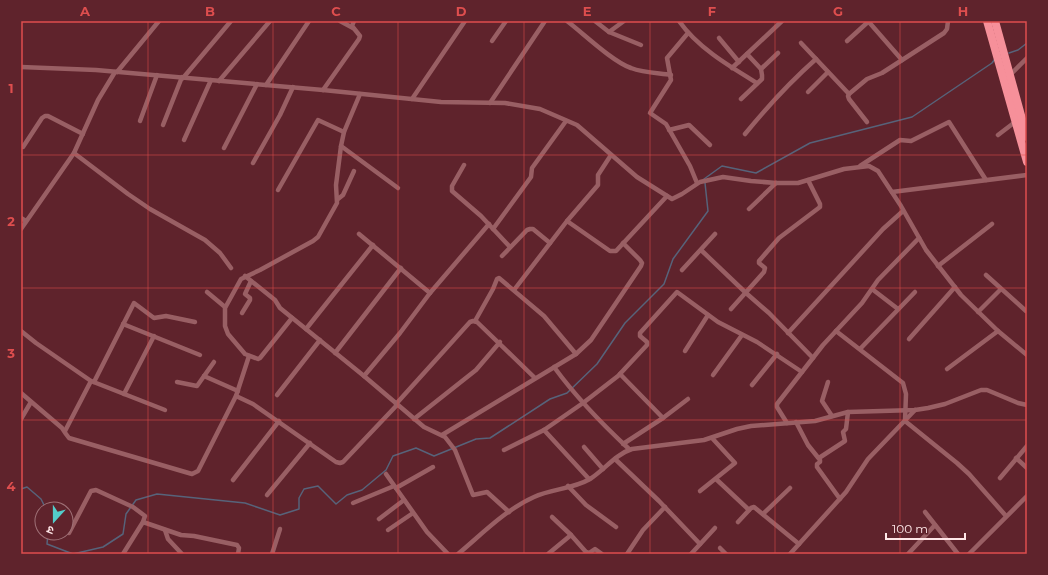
<svg xmlns="http://www.w3.org/2000/svg" width="1048" height="575" viewBox="0 0 1048 575" font-family="Montserrat,'Noto Sans Devanagari',sans-serif">
	<rect width="100%" height="100%" fill="#5f232c"/>
	<g fill="none" stroke-linecap="round" stroke-linejoin="round">
		<!-- stream -->
		<g stroke="#57637a" stroke-width="1.5">
			<path d="M1009,53L1018,50L1027,43"/>
			<path d="M704,179L722,166L756,173L810,143L912,117L992,63L995,59"/>
			<path d="M21,489L27,487L41,499L46,509"/>
			<path d="M48,533L47,544L73,554L103,547L123,534L126,514L136,500L157,494L245,503L280,515L299,509V498L304,489L318,486L336,504L347,495L362,490L386,470L393,456L416,448L434,456L476,439L490,438L550,399L567,393L597,364L625,323L664,284L673,259L708,211L705,183"/>
		</g>
		<!-- minor -->
		<g stroke="#995f64" stroke-width="4.5">
			<path d="M340,21L353,28"/>
			<path d="M567,21C584,34 613,62 631,68C644,73 658,73 671,75"/>
			<path d="M595,21L609,32L641,45"/>
			<path d="M679,21C698,48 729,66 757,83"/>
			<path d="M868,21L902,60"/>
			<path d="M609,32L624,21"/>
			<path d="M688,33L667,58L671,80L650,113L666,124L690,166L697,183"/>
			<path d="M719,38L739,62"/>
			<path d="M492,41L506,21"/>
			<path d="M847,41L869,21"/>
			<path d="M801,43L849,94"/>
			<path d="M747,54L761,69"/>
			<path d="M21,67L96,70L323,90L441,102L505,103L540,109L577,125L637,177L672,199L682,194L700,182L723,177L751,181L776,183H798L844,169L869,166L878,171L901,206L926,250L961,295L998,331L1027,355"/>
			<path d="M732,68L782,21"/>
			<path d="M117,72L159,21"/>
			<path d="M1010,75L1027,58"/>
			<path d="M183,78L231,21"/>
			<path d="M219,81L270,21"/>
			<path d="M266,85L309,21"/>
			<path d="M323,90L359,39L360,36L352,26L354,21"/>
			<path d="M808,92L828,72"/>
			<path d="M412,99L465,21"/>
			<path d="M741,99L762,79V75L761,69L778,53"/>
			<path d="M490,103L545,21"/>
			<path d="M140,121L157,75"/>
			<path d="M867,122L849,99L848,96L849,94L867,79L882,73L944,33L947,29L948,21"/>
			<path d="M163,125L182,77"/>
			<path d="M669,130L689,125L710,145"/>
			<path d="M745,134C767,107 790,82 816,59"/>
			<path d="M998,135L1015,122"/>
			<path d="M184,140L211,80"/>
			<path d="M341,146L398,188"/>
			<path d="M23,147L42,118L45,116H48L83,134"/>
			<path d="M224,148L257,84"/>
			<path d="M74,153L128,194L150,209L205,240L220,253L231,268"/>
			<path d="M253,163L280,115L293,87"/>
			<path d="M464,165L452,186V191L481,216L510,247"/>
			<path d="M860,166L900,140L911,141L949,122L986,180"/>
			<path d="M278,190L318,120L344,132"/>
			<path d="M892,192L1027,175"/>
			<path d="M338,199L343,195L354,171"/>
			<path d="M749,209L776,183"/>
			<path d="M21,218L26,221"/>
			<path d="M567,221L610,251H616L667,196"/>
			<path d="M21,229L74,153L98,100L115,72"/>
			<path d="M493,229L531,177L532,168L566,121"/>
			<path d="M359,234L430,293"/>
			<path d="M701,250L746,293L769,313L813,358"/>
			<path d="M502,256L527,230L530,229H533L550,243"/>
			<path d="M938,266L992,224"/>
			<path d="M682,270L715,234"/>
			<path d="M986,275L1026,311"/>
			<path d="M245,276L275,300L280,308L364,376L424,427L445,437L455,450L473,495L487,492L509,512"/>
			<path d="M872,289L898,309"/>
			<path d="M514,290L567,221L598,185V175L611,155"/>
			<path d="M207,292L225,307"/>
			<path d="M731,309L764,272L765,268L759,263V261L779,238L820,207V204L808,180"/>
			<path d="M978,312L1001,289"/>
			<path d="M242,313L250,300V298L245,294L251,281"/>
			<path d="M292,318L260,358L258,359L245,354L228,334L225,326V308L241,279L260,270L313,241L318,237L337,203L336,185L341,146L344,132L360,94"/>
			<path d="M475,321L493,289L497,279L499,278L544,316L576,354"/>
			<path d="M123,324L200,355"/>
			<path d="M306,329L373,245"/>
			<path d="M21,331L36,343L91,381L165,410"/>
			<path d="M836,331L903,383L906,394L905,421L957,463L969,474L1006,516"/>
			<path d="M788,333L883,229L903,211"/>
			<path d="M909,339L955,287"/>
			<path d="M860,349L915,292"/>
			<path d="M685,351L708,315"/>
			<path d="M335,353L401,268"/>
			<path d="M554,367C576,397 602,424 629,449"/>
			<path d="M947,369L998,331"/>
			<path d="M620,374L663,418"/>
			<path d="M713,375L742,335"/>
			<path d="M204,376L238,391"/>
			<path d="M364,376L400,333L430,293L489,224"/>
			<path d="M94,382L134,303L154,318L166,316L195,322"/>
			<path d="M177,382L197,386L214,362"/>
			<path d="M828,382L822,401L832,416"/>
			<path d="M752,385L777,354"/>
			<path d="M21,393L62,428L66,434L69,438L192,474L198,471L236,396L249,356"/>
			<path d="M124,394L154,336"/>
			<path d="M277,395L320,340"/>
			<path d="M236,396L253,404L336,462L340,463L343,462L397,405"/>
			<path d="M396,404L470,322L473,321L477,322L535,378"/>
			<path d="M21,419L31,402"/>
			<path d="M414,419L476,370L500,342"/>
			<path d="M796,422L808,445L820,460V462L817,464V467L840,499"/>
			<path d="M787,423L777,407V404L823,345L862,303L878,280L919,238"/>
			<path d="M544,430L589,479"/>
			<path d="M65,431L91,381"/>
			<path d="M442,435L576,354L591,340L641,266L642,263L640,260L623,243"/>
			<path d="M623,444L663,418L688,399"/>
			<path d="M584,447L603,469"/>
			<path d="M504,450L544,430L583,403L618,376L647,345V342L640,336V333L677,292L718,322L757,342L802,372"/>
			<path d="M819,458L845,441L843,432L846,429L848,412"/>
			<path d="M1016,458L1027,468"/>
			<path d="M615,459L659,501L700,544"/>
			<path d="M386,474L427,532L448,554"/>
			<path d="M1000,478L1027,446"/>
			<path d="M716,479L749,510"/>
			<path d="M233,480L279,421"/>
			<path d="M568,486L586,505L616,527"/>
			<path d="M396,488L433,467"/>
			<path d="M700,491L735,463L712,438"/>
			<path d="M267,495L310,443"/>
			<path d="M353,503L394,486"/>
			<path d="M925,512L958,554"/>
			<path d="M763,514L790,488"/>
			<path d="M552,517L571,535L586,552L589,553L595,549L602,554"/>
			<path d="M379,519L404,500"/>
			<path d="M143,522L181,535L194,536L237,545L239,548L238,554"/>
			<path d="M738,522L751,508L754,507L799,544"/>
			<path d="M165,530L168,539L182,554"/>
			<path d="M388,530L413,513"/>
			<path d="M69,533L91,491L96,490L133,507L145,516L143,522L123,554"/>
			<path d="M720,548L726,554"/>
			<path d="M272,554L280,529"/>
			<path d="M458,554C482,534 505,510 534,497C551,489 573,489 590,479C604,470 616,454 632,449L704,440L737,429L751,426L815,421L848,412L915,410L928,408L945,404L981,390H987L1018,403L1027,405"/>
			<path d="M548,554L571,535"/>
			<path d="M627,554L643,530L665,507"/>
			<path d="M691,554L715,528"/>
			<path d="M790,554L846,492L868,459L915,410"/>
			<path d="M908,554L935,525"/>
			<path d="M969,554L1027,496"/>
		</g>
		<!-- trunk -->
		<g stroke="#f6909a" stroke-width="8">
			<path d="M987,21L1027,162"/>
			<path d="M995,21L1027,137"/>
		</g>
	</g>
	<!-- grid -->
	<path fill="none" stroke="#de4e4e" stroke-width="1" stroke-opacity="0.55" d="M148,21V554M273,21V554M398,21V554M524,21V554M650,21V554M775,21V554M900,21V554M21,155H1027M21,288H1027M21,420H1027"/>
	<!-- border -->
	<rect width="1048" height="575" fill="none" stroke="#5f232c" stroke-width="44"/>
	<!-- north arrow -->
	<g transform="translate(54 521) rotate(201)"><circle r="19" fill="#5f232c" stroke="#9f7177"/>
	<path d="M0-3L7 15L0 10L-7 15Z" fill="#53cdcb"/>
	<text y="-6" font-size="11" font-weight="bold" text-anchor="middle" fill="#ffe7e8">उ</text>
	</g>
	<!-- scale -->
	<path d="M886 533v6h79v-6" fill="none" stroke="#ffe7e8" stroke-width="2"/>
	<text x="892" y="533" font-size="12" fill="#ffe7e8" stroke="#5f232c" stroke-width="3" paint-order="stroke">100 m</text>
	<rect x="22" y="22" width="1004" height="531" fill="none" stroke="#de4e4e" stroke-width="1.5"/>
	<g font-size="13" text-anchor="middle" font-weight="bold" fill="#de4e4e">
		<text x="85" y="16">A</text>
		<text x="210" y="16">B</text>
		<text x="336" y="16">C</text>
		<text x="461" y="16">D</text>
		<text x="587" y="16">E</text>
		<text x="712" y="16">F</text>
		<text x="838" y="16">G</text>
		<text x="963" y="16">H</text>
		<text x="11" y="93">1</text>
		<text x="11" y="226">2</text>
		<text x="11" y="358">3</text>
		<text x="11" y="491">4</text>
	</g>
</svg>
